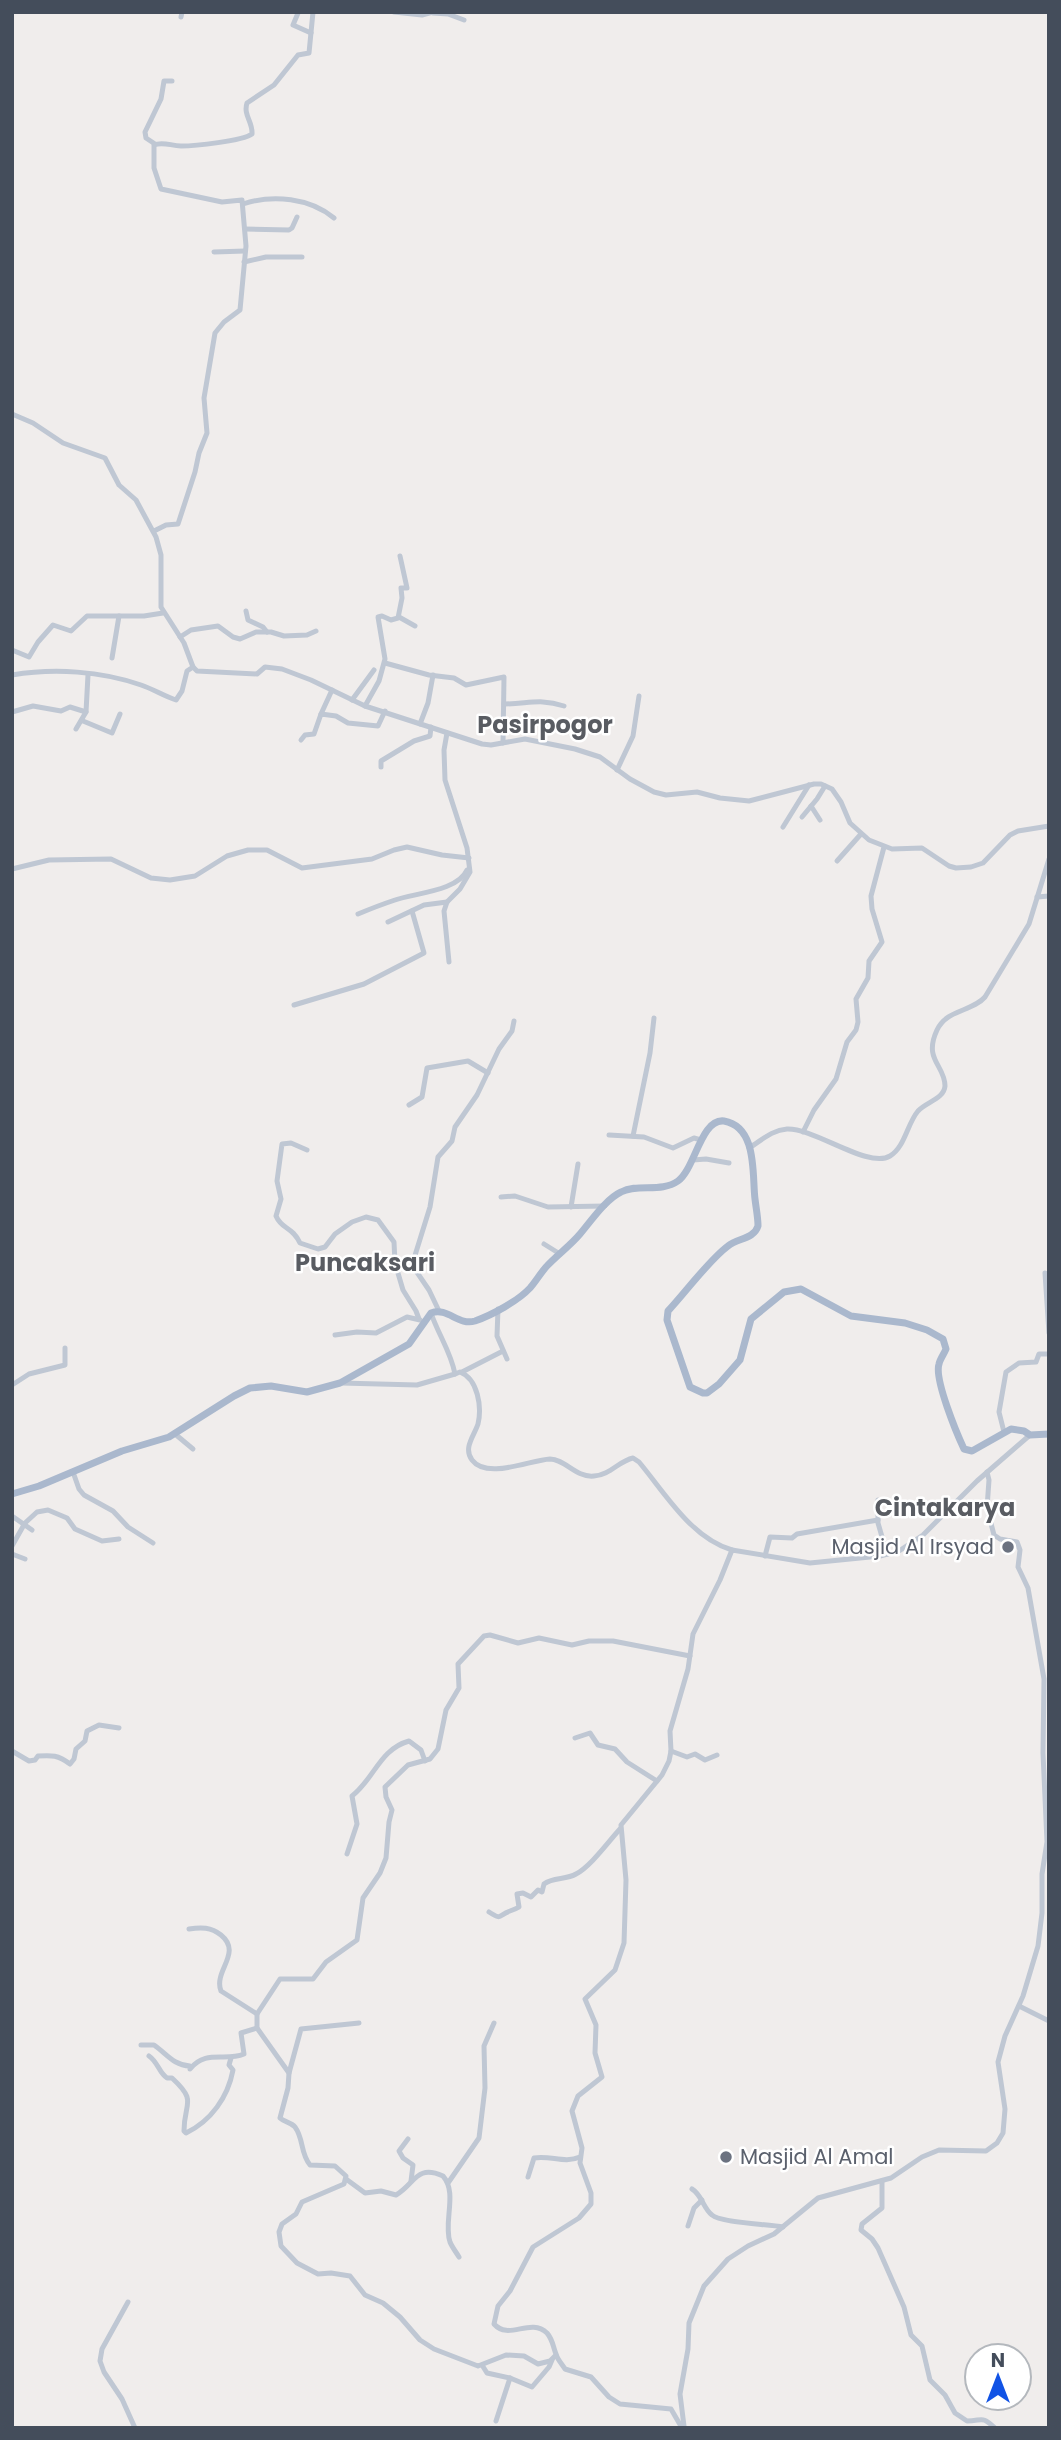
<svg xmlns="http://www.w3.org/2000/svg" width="1061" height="2440" viewBox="0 0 1061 2440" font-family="Poppins,sans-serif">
	<rect width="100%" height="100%" fill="#f0edec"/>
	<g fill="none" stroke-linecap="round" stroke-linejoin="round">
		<!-- minor -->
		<g stroke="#bfc7d3" stroke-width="5">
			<path d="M394,12L422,15L433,12"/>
			<path d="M298,13L293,25L311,33"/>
			<path d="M433,13L448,14L464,20"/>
			<path d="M181,17L182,12"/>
			<path d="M155,144L146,138L145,132L161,99L164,81H172"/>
			<path d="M243,204C273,194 310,198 334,218"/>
			<path d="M245,229L289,230L292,228L297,217"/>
			<path d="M214,252L245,251"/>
			<path d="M244,262L266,257H302"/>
			<path d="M12,414L33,423L63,443L105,458L119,485L136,500L156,537L161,555V607L184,643L193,667L197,671L257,674L265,667L282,669L311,680L365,706L482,744L491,745L525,739L575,749L600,757L630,779L654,792L666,795L697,792L720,798L749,801L814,784H821L832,789L841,802L850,823L869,840L892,849L922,848L949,866L956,868L971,867L983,863L1010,835L1018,831L1049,826"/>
			<path d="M154,531L166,525L178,524L195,472L199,453L207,433L204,398L215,333L224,322L240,310L246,246L242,200L222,202L161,189L154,168V145C163,141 171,146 181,146C195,146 242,141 252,134C253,122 243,115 247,103L274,85L298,55L309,53L313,12"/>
			<path d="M246,611L248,620L263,627L267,632"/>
			<path d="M399,617L415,626"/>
			<path d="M180,637L191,630L218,626L233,637L240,639L256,632H271L284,636L307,635L316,631"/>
			<path d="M12,650L29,657L38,642L53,625L71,631L87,616H144L163,613"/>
			<path d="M112,658L119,616"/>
			<path d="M385,663L429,675L454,678L466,685L504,677L503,743"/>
			<path d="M12,675C54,668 101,671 141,685C153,689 164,696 176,700L182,691L187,671L193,667"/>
			<path d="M352,700L374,670"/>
			<path d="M504,704C528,704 540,698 564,706"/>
			<path d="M365,706L379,681L385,659L378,617L382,616L391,620L398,618L402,598L401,588H407L400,556"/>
			<path d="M12,712L33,706L61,711L70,707L86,712"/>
			<path d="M321,714L332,690"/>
			<path d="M83,721L112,733L120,714"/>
			<path d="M420,724L428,703L433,675"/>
			<path d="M76,729L86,712L88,675"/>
			<path d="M447,733L444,750L445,780L467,848L470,872L460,889L447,902L444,911L449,962"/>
			<path d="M301,740L305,735L314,734L321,714L336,716L348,723L378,726L385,711"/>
			<path d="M381,767V761L414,741L430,736L431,727"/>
			<path d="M617,770L633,736L639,696"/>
			<path d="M811,806L820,820"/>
			<path d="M802,817L817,799L825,786"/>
			<path d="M783,827L809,785"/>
			<path d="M837,861L861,834"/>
			<path d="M12,869L49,860L111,859L151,878L170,880L195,876L227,856L248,850H267L302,868L372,859L394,850L407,847L442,855L469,858"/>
			<path d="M1037,897L1049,896"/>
			<path d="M358,914C370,909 383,904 395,900C415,893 458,891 467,870"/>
			<path d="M388,922L424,905L447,902"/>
			<path d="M294,1005L364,984L424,953L412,911"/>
			<path d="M409,1105L422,1097L427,1068L468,1061L488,1073"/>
			<path d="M803,1132L814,1110L836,1079L847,1042L856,1030L858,1022L856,999L868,978L869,961L882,942L872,909L871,896L884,847"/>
			<path d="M609,1135L644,1137L673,1148L694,1138L701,1140"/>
			<path d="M633,1136L650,1053L654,1018"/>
			<path d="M749,1148C762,1140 772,1130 787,1129C815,1128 868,1169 890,1156C905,1147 907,1124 918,1111C926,1102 944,1099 945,1086C945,1065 923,1060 937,1030C947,1009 972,1012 985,997L1029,924L1049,859"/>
			<path d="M307,1150L291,1143L282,1144L277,1181L281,1199L276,1216C282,1230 292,1226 300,1243L318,1249L325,1247L335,1234L352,1222L366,1217L378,1220L394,1242L395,1263L403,1290L416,1311L419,1319"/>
			<path d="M693,1160L706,1159L729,1163"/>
			<path d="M501,1197L515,1196L548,1207L605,1206"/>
			<path d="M571,1207L578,1164"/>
			<path d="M544,1244L560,1254"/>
			<path d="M1045,1273L1049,1333"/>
			<path d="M498,1309L497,1336L507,1359"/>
			<path d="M439,1311L429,1290L412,1265L430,1207L438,1157L452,1141L455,1127L477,1095L499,1049L512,1031L514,1021"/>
			<path d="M431,1313C438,1334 451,1352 455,1374L460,1372C478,1379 482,1407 478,1424C474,1436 463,1448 472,1460C487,1480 530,1460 550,1459C565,1459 576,1478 594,1476C610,1475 619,1461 633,1458L639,1462C665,1493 691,1538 732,1550"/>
			<path d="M335,1335L357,1332L376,1333L407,1317L420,1320"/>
			<path d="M462,1372L503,1351"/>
			<path d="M341,1383L417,1385L455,1374"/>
			<path d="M12,1385L29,1374L65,1365V1348"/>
			<path d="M1004,1432L999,1412L1006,1372L1019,1363L1036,1362L1039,1354H1049"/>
			<path d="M175,1434L193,1449"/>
			<path d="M73,1472L79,1489L84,1495L113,1511L128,1527L153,1543"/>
			<path d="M878,1500V1523L887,1554"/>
			<path d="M12,1516L32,1530"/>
			<path d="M12,1546L25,1523L37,1512L48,1510L67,1518L75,1529L102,1541L119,1539"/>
			<path d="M12,1554L25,1559"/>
			<path d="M765,1556L770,1537L792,1538L797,1534L878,1520"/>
			<path d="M575,1738L590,1733L598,1745L615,1749L627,1762L657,1781"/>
			<path d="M12,1751L29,1761L35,1760L38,1756C52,1755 58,1755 70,1764L74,1759L76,1749L85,1741L87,1731L99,1725L119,1728"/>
			<path d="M671,1751L687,1757L695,1754L705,1760L717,1755"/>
			<path d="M347,1854L357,1824L352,1796C374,1779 380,1749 409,1741L421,1750L425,1761"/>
			<path d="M489,1912C503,1921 498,1915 510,1911C513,1910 516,1909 519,1907L517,1894L523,1893L531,1897L538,1890L542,1892L544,1884C553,1877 566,1880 576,1874C591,1866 608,1842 620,1829"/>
			<path d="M189,1929C201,1927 211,1927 221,1935C243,1953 213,1971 221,1991L257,2014"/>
			<path d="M1019,2006L1049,2021"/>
			<path d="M141,2045H154C167,2054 173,2065 190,2066V2069C206,2049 225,2062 244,2054L241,2033L257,2028"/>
			<path d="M149,2056C158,2062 159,2073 167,2078H172C198,2102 184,2102 184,2131L186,2133C211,2121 228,2097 233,2070L229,2065L231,2058"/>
			<path d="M289,2073L301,2029L359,2023"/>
			<path d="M408,2139L399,2151L403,2158L413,2165L411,2181"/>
			<path d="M528,2177L534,2158C551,2155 564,2164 580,2157"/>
			<path d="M346,2179L365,2193L381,2191L396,2195C415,2184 416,2164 443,2176C458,2193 443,2222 450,2242C452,2247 456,2252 459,2257"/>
			<path d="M882,2181V2208L862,2224L861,2230L872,2239L878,2248L904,2307L911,2335L922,2346L930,2380L945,2395L955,2413L967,2421C983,2421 981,2415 995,2428"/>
			<path d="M448,2183L479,2138L485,2088L484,2046L494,2023"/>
			<path d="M692,2189C702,2195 703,2208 712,2215C721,2223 768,2224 783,2227"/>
			<path d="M688,2226L694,2208L702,2200"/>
			<path d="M128,2302L102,2349L100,2361L104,2372L122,2399L135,2428"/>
			<path d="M556,2355L550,2361L538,2364L524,2356L506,2355L478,2366L434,2349L420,2340L400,2317L383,2303L365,2295L350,2276L331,2273L318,2274L297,2263L281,2246L279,2232L282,2224L296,2214L302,2202L344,2184L346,2176L335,2166L310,2165C300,2153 304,2139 295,2127C291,2122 284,2122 280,2118L288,2088L289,2073L257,2028V2014L280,1979H313L326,1962L357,1940L363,1898L380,1873L386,1858L389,1822L392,1810L386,1797L385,1787L408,1765L430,1759L438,1749L446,1710L459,1688L458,1664L484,1636L490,1635L518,1643L539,1638L572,1645L589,1641H613L690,1656"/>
			<path d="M482,2365L487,2373L510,2378L532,2387L549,2367L552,2360"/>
			<path d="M496,2421L510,2378"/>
			<path d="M684,2426L680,2394L688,2349L689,2323L704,2286L728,2259L748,2246L774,2234L818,2198L891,2178L922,2157L939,2150L986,2151L997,2143L1003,2133L1005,2109L998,2062L1005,2036L1023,1996L1038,1946L1042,1913V1874L1047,1842L1043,1753L1044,1679L1028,1588L1018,1567L1020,1550L1017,1542L1000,1539L994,1535L987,1508L989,1480L987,1472"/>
			<path d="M682,2428L671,2409L620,2404L609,2397L591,2377L565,2369C562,2364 557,2359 556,2354C553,2347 553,2340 547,2333C530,2317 509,2341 494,2324L498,2306L510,2291L533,2247L579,2218L591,2204V2193L580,2163L582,2148L572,2111L578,2096L602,2077L595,2053L596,2025L585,1999L615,1970L624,1943L626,1880L621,1825L662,1775L669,1761L671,1751L670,1731L688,1669L693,1634L720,1580L732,1550L810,1563L880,1556L899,1551L923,1535L977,1481L1030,1435"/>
		</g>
		<!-- major -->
		<path stroke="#aab8cd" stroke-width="7" d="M12,1494L39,1486L122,1451L169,1437L234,1396L250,1388L271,1386L307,1392L340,1383L409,1344L431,1313C448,1307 458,1326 475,1321C492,1315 518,1301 530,1288C536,1281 540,1274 546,1267C557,1255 570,1246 580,1234C591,1221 606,1199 621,1192C638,1183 661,1193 678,1181C695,1169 701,1118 724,1121C758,1127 752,1176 755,1199C756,1208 758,1217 758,1226C754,1239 738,1238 728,1246C708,1261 686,1292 668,1311L667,1320L690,1387L703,1393H707L719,1384L740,1360L751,1319L784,1292L801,1289L851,1316L905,1323L927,1330L943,1339L946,1349C944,1354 940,1359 939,1364C934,1379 957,1434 964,1449L972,1451L1011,1429L1024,1431L1030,1435L1049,1434"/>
	</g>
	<!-- markers -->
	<g fill="#6b7280" stroke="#fff" stroke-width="2.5">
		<circle cx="1008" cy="1547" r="7"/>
		<circle cx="726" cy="2157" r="7"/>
	</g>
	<g text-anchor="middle" stroke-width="5" stroke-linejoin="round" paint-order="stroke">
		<!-- worship labels -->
		<g font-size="21" fill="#5b616d" stroke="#fff" text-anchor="end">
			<text x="994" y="1554">Masjid Al Irsyad</text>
			<text x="740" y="2164" text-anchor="start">Masjid Al Amal</text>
		</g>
		<!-- quarter labels -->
		<g font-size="24" font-weight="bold" fill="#595c62" stroke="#fff">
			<text x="545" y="733">Pasirpogor</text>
			<text x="365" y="1271">Puncaksari</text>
			<text x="945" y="1516">Cintakarya</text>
		</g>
	</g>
	<!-- border -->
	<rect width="1061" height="2440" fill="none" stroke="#444d5b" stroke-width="28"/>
	<!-- north arrow -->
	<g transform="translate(998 2377)"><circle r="33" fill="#ffffff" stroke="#b4b8bd" stroke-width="2"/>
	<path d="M0-5L12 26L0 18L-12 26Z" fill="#1153e5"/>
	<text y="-10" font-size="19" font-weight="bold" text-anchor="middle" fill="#444d5b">N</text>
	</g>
</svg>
